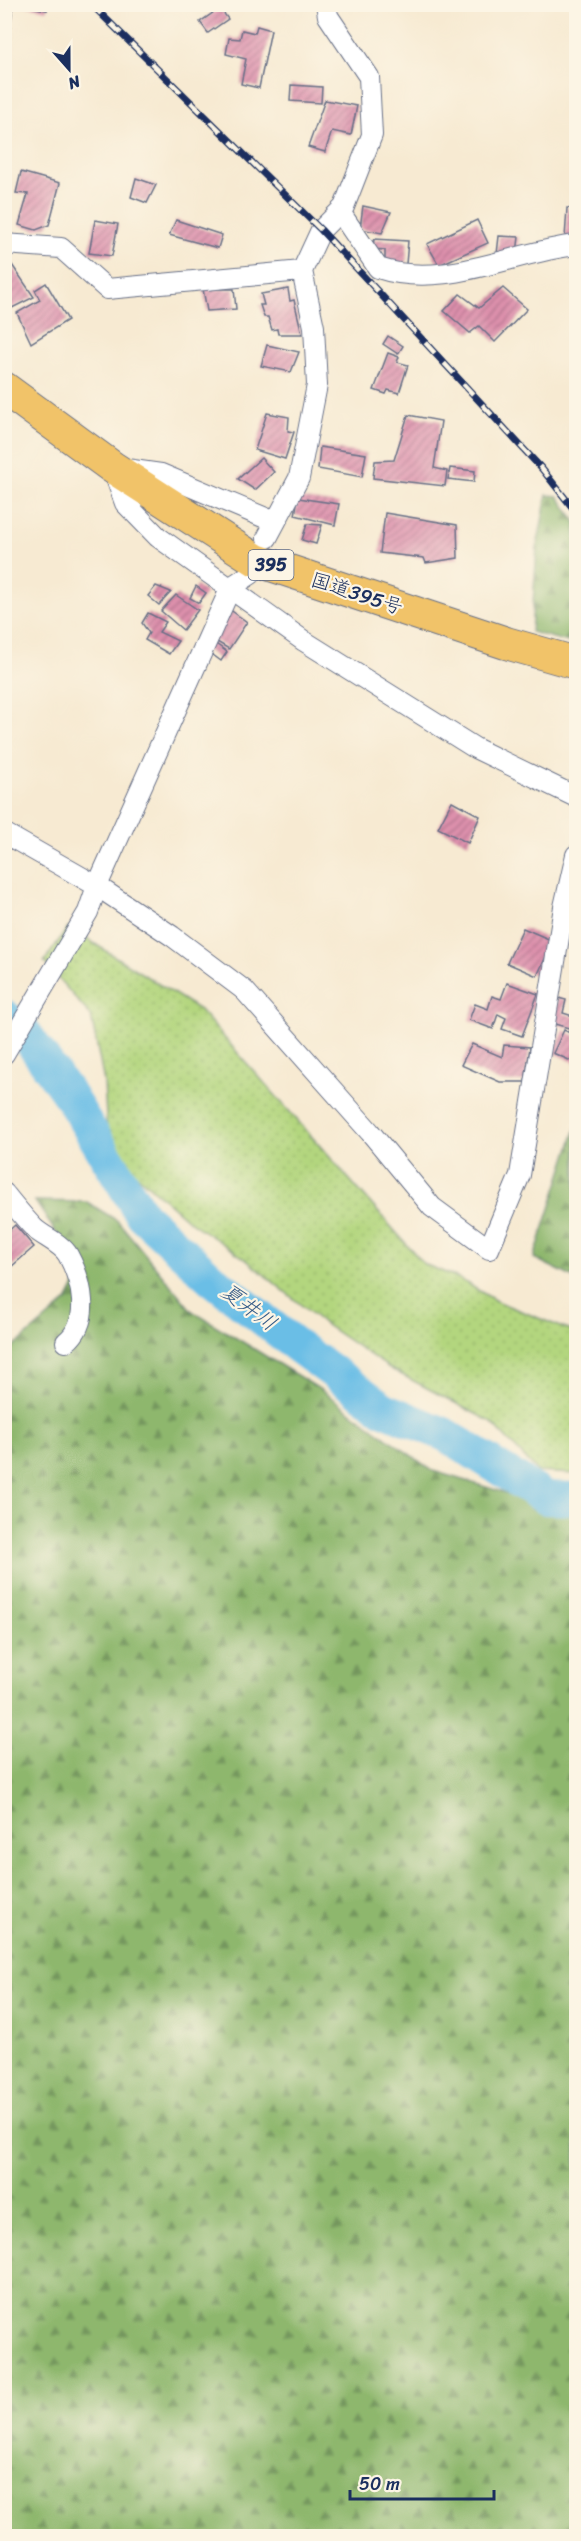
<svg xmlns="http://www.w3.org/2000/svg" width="581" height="2541" viewBox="0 0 581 2541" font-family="Sriracha,'Klee One',sans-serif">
	<defs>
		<pattern id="grass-dots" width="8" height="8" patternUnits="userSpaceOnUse" patternTransform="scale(1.5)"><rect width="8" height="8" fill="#b3d67e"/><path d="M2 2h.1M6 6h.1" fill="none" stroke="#99b86f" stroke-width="1.8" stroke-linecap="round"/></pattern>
		<pattern id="forest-firs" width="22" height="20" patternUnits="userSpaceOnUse" patternTransform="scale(1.5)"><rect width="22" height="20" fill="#8eb76d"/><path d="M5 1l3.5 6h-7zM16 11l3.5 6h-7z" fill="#73955d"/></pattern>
		<pattern id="building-hatch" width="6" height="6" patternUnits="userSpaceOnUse" patternTransform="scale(1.5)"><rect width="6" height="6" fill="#dd90ac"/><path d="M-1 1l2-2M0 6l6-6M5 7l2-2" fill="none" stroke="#b2768f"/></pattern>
	</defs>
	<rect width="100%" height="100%" fill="#fcf5e5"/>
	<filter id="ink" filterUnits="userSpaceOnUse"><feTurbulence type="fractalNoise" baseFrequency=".0167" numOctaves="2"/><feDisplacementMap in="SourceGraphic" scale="12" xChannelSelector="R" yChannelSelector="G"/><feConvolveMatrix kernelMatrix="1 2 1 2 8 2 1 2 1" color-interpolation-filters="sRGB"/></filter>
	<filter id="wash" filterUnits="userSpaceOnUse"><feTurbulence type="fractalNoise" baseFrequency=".008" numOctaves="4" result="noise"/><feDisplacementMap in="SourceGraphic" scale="24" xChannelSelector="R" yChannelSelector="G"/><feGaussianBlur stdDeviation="1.35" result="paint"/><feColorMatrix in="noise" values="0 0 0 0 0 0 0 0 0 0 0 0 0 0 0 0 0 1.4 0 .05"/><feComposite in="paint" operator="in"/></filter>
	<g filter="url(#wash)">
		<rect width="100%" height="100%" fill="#f7ead2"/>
		<!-- grass -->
		<path fill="url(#grass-dots)" stroke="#67826e" stroke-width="1.5" d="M68,927L200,1010L424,1264L458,1278L496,1301L576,1333V1474L538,1472L491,1422L391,1369L323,1323L244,1258L189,1221L114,1155L107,1133L104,1082L91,1016L44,962Z"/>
		<!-- forest -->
		<g fill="url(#forest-firs)" stroke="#547366" stroke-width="1.5">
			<path d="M547,495L558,496L576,522V644L531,632L537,547Z"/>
			<path d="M576,1128V1279L534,1258Z"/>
			<path d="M35,1201L87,1202L118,1221L192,1311L318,1388L433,1471L576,1514V2536H5L4,1355L67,1301L82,1272Z"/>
		</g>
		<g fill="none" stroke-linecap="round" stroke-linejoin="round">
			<!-- river -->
			<path stroke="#6abee6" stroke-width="34" d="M4,1016L24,1032L69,1095L142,1215L212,1279L297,1346L384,1409L446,1435L546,1498L576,1499"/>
		</g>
		<g id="blocks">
			<!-- building -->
			<g fill="url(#building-hatch)">
				<path d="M4,4H13L6,68H4Z"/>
				<path d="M16,4H48L47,10Z"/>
				<path d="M220,8L228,19L208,33L200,22Z"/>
				<path d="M257,26L271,30L259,88L241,84L246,59L226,54L229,38L240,39L242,30L255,33Z"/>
				<path d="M4,76L9,77L6,98H4Z"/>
				<path d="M291,85L322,87L321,103L290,101Z"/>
				<path d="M325,100L357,106L351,135L332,131L325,152L308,147Z"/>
				<path d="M21,172L60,183L49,225L36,230L19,225L28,194L16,193Z"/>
				<path d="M136,178L156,185L147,203L131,197Z"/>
				<path d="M363,206L391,212L382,233L360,229Z"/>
				<path d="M567,208L576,209V238H565Z"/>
				<path d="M95,220L118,224L112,256L89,253Z"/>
				<path d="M176,220L222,235L218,248L169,235Z"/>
				<path d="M477,220L488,243L439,265L427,244Z"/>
				<path d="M499,236L519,237L517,253L497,254Z"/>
				<path d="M374,239L408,241L406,264L385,263V250L373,249Z"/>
				<path d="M10,262L34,297L4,312V265Z"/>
				<path d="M46,283L68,320L31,343L17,313L40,300L35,290Z"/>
				<path d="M503,288L527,309L495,342L479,326L470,333L444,311L460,294L479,308Z"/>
				<path d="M203,289H234L236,309L207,311Z"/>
				<path d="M288,289L290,301L294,300L302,334H278L277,329L272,330L268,317H264L260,305H264L261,294Z"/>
				<path d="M388,336L403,346L398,354L383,344Z"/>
				<path d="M267,345L299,352L291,372L261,366Z"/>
				<path d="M388,353L399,357L397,362L408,365L399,393L388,390L386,394L374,390Z"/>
				<path d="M267,413L289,417L288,431L294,432L285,459L255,450Z"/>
				<path d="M408,415L441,421L434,468L447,471L445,486L373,478L375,461L394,460Z"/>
				<path d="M320,447L366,454L362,477L318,469Z"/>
				<path d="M261,458L274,472L255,490L238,479Z"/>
				<path d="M450,468L475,471L474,482L448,479Z"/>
				<path d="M298,498L339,504L335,525L295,515Z"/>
				<path d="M385,513L457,525L458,558L426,563L424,558L380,553Z"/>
				<path d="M307,524L322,525L316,544L302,540Z"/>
				<path d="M156,586L171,592L159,605L148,596Z"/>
				<path d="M196,586L206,593L199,603L190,598Z"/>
				<path d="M176,595L198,610L183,630L161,611Z"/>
				<path d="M229,609L247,622L229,649L210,638Z"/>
				<path d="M148,613L166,622L159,632L178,641L169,654L145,640L149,633L142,623Z"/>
				<path d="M206,637L227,652L221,661L201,646Z"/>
				<path d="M452,801L480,816L468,843L438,828Z"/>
				<path d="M523,928L553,941L537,976L507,963Z"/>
				<path d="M507,983L538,994L522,1036L502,1029L506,1018L498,1014L493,1029L469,1020L475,1004L488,1009L492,996L501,999Z"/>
				<path d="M558,998L566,1000L563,1013L576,1017V1030L551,1023Z"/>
				<path d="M564,1030L576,1036V1063L553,1053Z"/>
				<path d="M472,1044L502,1057L504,1045L530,1047L525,1082H500L461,1065Z"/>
				<path d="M15,1225L34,1247L4,1273V1235Z"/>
			</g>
		</g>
	</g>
	<g filter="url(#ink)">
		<use href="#blocks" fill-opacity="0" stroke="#687087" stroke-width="1.5"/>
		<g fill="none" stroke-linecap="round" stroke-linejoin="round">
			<!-- minor casing -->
			<g stroke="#687087" stroke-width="22">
				<g id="minor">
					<path d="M340,212L378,268C444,290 512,252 576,245"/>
					<path d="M4,244L61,248L107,289L302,271"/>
					<path d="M275,522L161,474L112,467L125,503L158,537L304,641L475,748L576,797"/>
					<path d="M267,538L299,478L317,385L314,327L302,271L321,230L344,207L372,135L369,77L328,16L326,4"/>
					<path d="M4,833L97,886L172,936L244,990L370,1132L432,1207L489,1249L520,1175L564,907L576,855"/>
					<path d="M4,1054L88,912L97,886L231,587L251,574"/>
					<path d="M4,1193C14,1205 24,1218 35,1229C44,1237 62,1244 68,1255C82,1281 92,1321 66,1342"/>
				</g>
			</g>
			<!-- trunk casing -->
			<g stroke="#687087" stroke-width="34">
				<path id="trunk" d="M4,388L112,467L256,560L506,643L576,663"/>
			</g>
			<!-- minor -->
			<use href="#minor" stroke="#fff" stroke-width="20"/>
			<!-- trunk -->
			<use href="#trunk" stroke="#f1c369" stroke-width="32"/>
			<!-- rail casing -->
			<g stroke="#1b2f5e" stroke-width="7">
				<path id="rail" d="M91,4L321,230L542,469L576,512"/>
			</g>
			<!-- rail -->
			<use href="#rail" stroke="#fcf5e5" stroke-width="4.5" stroke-dasharray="14" stroke-linecap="butt"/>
		</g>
	</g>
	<g text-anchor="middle" stroke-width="4.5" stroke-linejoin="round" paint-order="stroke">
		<!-- shield labels -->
		<rect fill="#fcf5e5" stroke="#5e6a86" stroke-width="1.5" x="248.5" y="550" width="45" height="30" rx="4.5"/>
		<g font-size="18" font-weight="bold" fill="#1b2f5e">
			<text x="271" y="571">395</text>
		</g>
		<!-- street labels -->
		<g font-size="20" fill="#1b2f5e" stroke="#fcf5e5">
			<text transform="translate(357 593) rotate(18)" y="7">国道395号</text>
		</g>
		<!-- water labels -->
		<g font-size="21" font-style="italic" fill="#335a87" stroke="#fcf5e5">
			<text transform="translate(249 1307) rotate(37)" y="7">夏井川</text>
		</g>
	</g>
	<!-- margin -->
	<rect width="581" height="2541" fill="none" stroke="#fcf5e5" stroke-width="24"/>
	<!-- north arrow -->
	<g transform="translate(69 69) rotate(159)" stroke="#fcf5e5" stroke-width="4.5" paint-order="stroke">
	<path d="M0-4.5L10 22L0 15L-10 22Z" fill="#1b2f5e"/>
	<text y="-9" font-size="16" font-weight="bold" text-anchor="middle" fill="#1b2f5e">N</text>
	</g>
	<!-- scale -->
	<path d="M350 2490v9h144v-9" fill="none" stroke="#1b2f5e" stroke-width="3"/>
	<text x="359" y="2490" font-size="18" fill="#1b2f5e" stroke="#fcf5e5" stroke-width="4.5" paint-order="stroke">50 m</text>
</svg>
